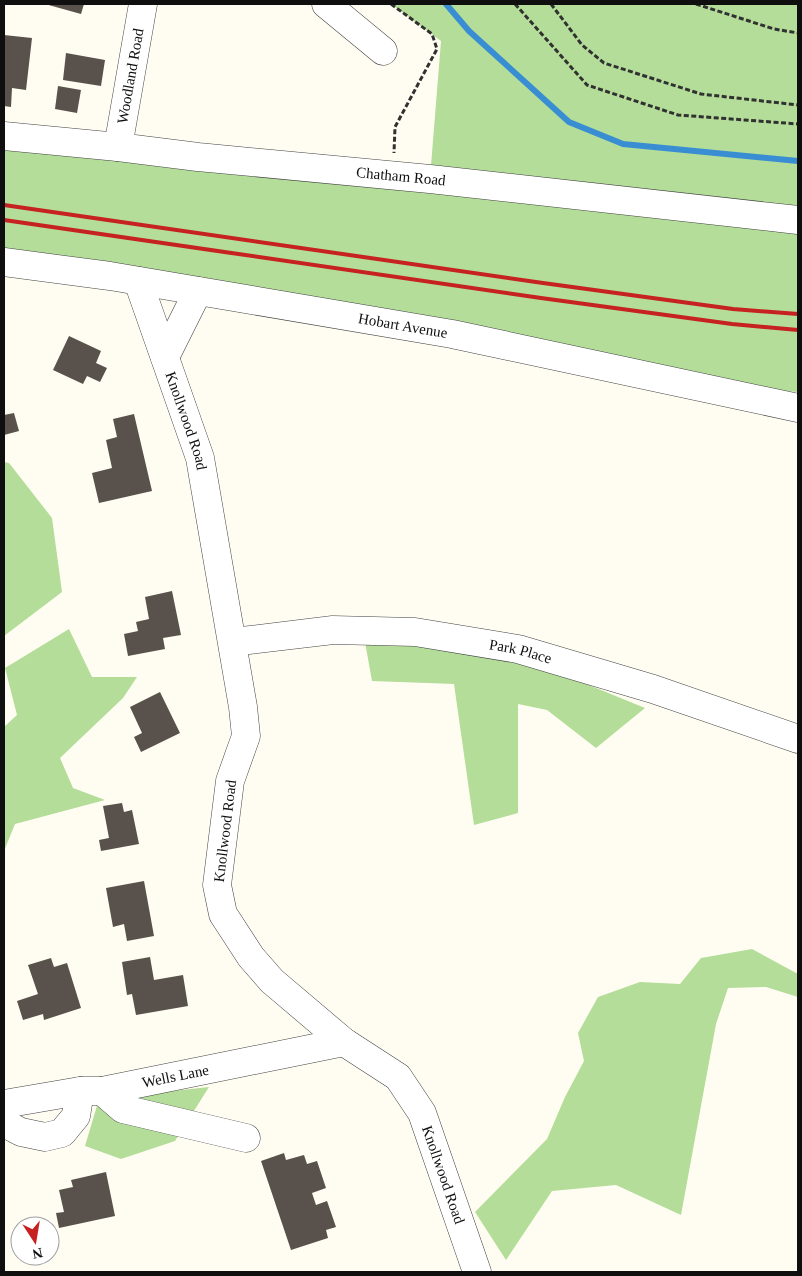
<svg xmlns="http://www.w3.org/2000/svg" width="802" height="1276" viewBox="0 0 802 1276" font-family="'Times New Roman',serif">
	<rect width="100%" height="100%" fill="#fffdf2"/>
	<!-- forest -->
	<g fill="#b3dd98">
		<path d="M391,4H798V392L745,388L4,265V126L430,178L441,41Z"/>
		<path d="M4,462L9,463L52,518L62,592L4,636Z"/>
		<path d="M69,629L92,677H137L123,698L60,758L73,788L105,800L15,824L4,851V727L17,715L5,668Z"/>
		<path d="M365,642L487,649L574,679L645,708L596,748L547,710L518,704V813L474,825L454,684L372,681Z"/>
		<path d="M752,949L798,974V997L766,987L728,988L716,1024L681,1215L616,1185L552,1191L506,1260L475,1212L547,1139L565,1097L584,1061L578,1033L598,997L640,982L680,984L701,958Z"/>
		<path d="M209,1087L175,1141L121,1159L85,1146L99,1099Z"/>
	</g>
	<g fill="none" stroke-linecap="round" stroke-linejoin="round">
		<!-- stream -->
		<path stroke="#388dd3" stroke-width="6" d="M446,4L469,31L569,122L623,144L798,161"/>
	</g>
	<!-- building -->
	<g fill="#59514b">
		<path d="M45,4H84L81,14Z"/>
		<path d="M4,35L32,38L26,90L12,88L11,107L4,106Z"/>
		<path d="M66,53L105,60L101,86L63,80Z"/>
		<path d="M58,86L81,90L77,113L55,109Z"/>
		<path d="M69,336L101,351L96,363L107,368L100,382L87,376L83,384L53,370Z"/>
		<path d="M14,413L19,431L4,435V415Z"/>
		<path d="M134,414L152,491L99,503L92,473L112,468L106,440L117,437L113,419Z"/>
		<path d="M172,591L181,635L163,638L165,649L128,656L124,634L138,631L136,622L149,619L145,597Z"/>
		<path d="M160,692L180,733L141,752L134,737L142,733L130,707Z"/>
		<path d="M122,803L124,812L132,810L139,844L101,851L99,840L109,838L103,806Z"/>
		<path d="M144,881L154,936L127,941L124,924L113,927L106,888Z"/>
		<path d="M150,957L154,980L183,975L188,1006L136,1015L132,994L127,995L122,962Z"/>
		<path d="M51,958L54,967L67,963L81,1008L44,1020L43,1014L23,1020L17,1001L38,994L28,965Z"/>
		<path d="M284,1153L286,1160L304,1155L307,1164L317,1161L326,1188L312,1193L316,1205L327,1201L336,1227L326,1230L328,1238L291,1250L261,1161Z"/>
		<path d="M106,1172L115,1216L59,1228L56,1213L64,1212L59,1190L73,1187L71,1180Z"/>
	</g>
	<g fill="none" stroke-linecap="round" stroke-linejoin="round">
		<!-- minor casing -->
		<g stroke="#424242" stroke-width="29">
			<g id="minor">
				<path d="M326,4L383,51"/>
				<path id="s1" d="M4,136L118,147L198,157L430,179L798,220"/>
				<path id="s2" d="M118,147L143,4"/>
				<path id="s3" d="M4,262L110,276L452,334L798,408"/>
				<path id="s4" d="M138,281L200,458L243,707L246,736L230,781L217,885L223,914L251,957L272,981L344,1042L398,1077L422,1113L477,1272"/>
				<path d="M165,357L198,291"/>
				<path id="s5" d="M233,642L333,630L415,632L518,649L653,689L798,739"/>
				<path d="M102,1091L123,1109L246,1138"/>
				<path id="s6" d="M4,1104L80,1091H102L344,1042"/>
				<path d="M4,1123L21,1132L45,1137L62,1133L76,1116L80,1091"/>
			</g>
		</g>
		<!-- path -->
		<g stroke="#313131" stroke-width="3" stroke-dasharray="5 2.5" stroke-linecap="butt">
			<path d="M391,4L432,34L437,49L395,127L394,153"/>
			<path d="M515,4L587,85L678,115L798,124"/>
			<path d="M551,4L582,45L604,63L701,94L798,105"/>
			<path d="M696,4L774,29L798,33"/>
		</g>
		<!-- minor -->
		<use href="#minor" stroke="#fff" stroke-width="28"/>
		<!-- rail -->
		<g stroke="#c62221" stroke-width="4">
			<path d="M4,205L543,283L733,309L798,314"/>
			<path d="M4,220L541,298L732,324L798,330"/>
		</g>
	</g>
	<g text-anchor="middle" stroke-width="5" stroke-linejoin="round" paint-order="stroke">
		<!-- street labels -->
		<g font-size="15" fill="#0f0f0f" stroke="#fff">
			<text dy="5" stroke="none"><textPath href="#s2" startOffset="72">Woodland Road</textPath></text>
			<text dy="5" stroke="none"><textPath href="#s1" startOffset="399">Chatham Road</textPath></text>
			<text dy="5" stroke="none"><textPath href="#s3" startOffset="404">Hobart Avenue</textPath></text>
			<text dy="5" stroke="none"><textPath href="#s4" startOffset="148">Knollwood Road</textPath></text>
			<text dy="5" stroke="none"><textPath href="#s5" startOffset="290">Park Place</textPath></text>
			<text transform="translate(225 831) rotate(-83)" y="5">Knollwood Road</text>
			<text dy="5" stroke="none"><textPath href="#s6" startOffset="174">Wells Lane</textPath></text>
			<text dy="5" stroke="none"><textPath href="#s4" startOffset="1002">Knollwood Road</textPath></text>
		</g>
	</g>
	<!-- border -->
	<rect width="802" height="1276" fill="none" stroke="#0f0f0f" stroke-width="10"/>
	<!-- north arrow -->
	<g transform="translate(35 1241) rotate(168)"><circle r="24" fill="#ffffff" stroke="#9f9f9f"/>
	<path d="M0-4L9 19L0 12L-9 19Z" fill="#c62221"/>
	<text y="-8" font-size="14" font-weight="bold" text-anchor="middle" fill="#0f0f0f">N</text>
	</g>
</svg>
